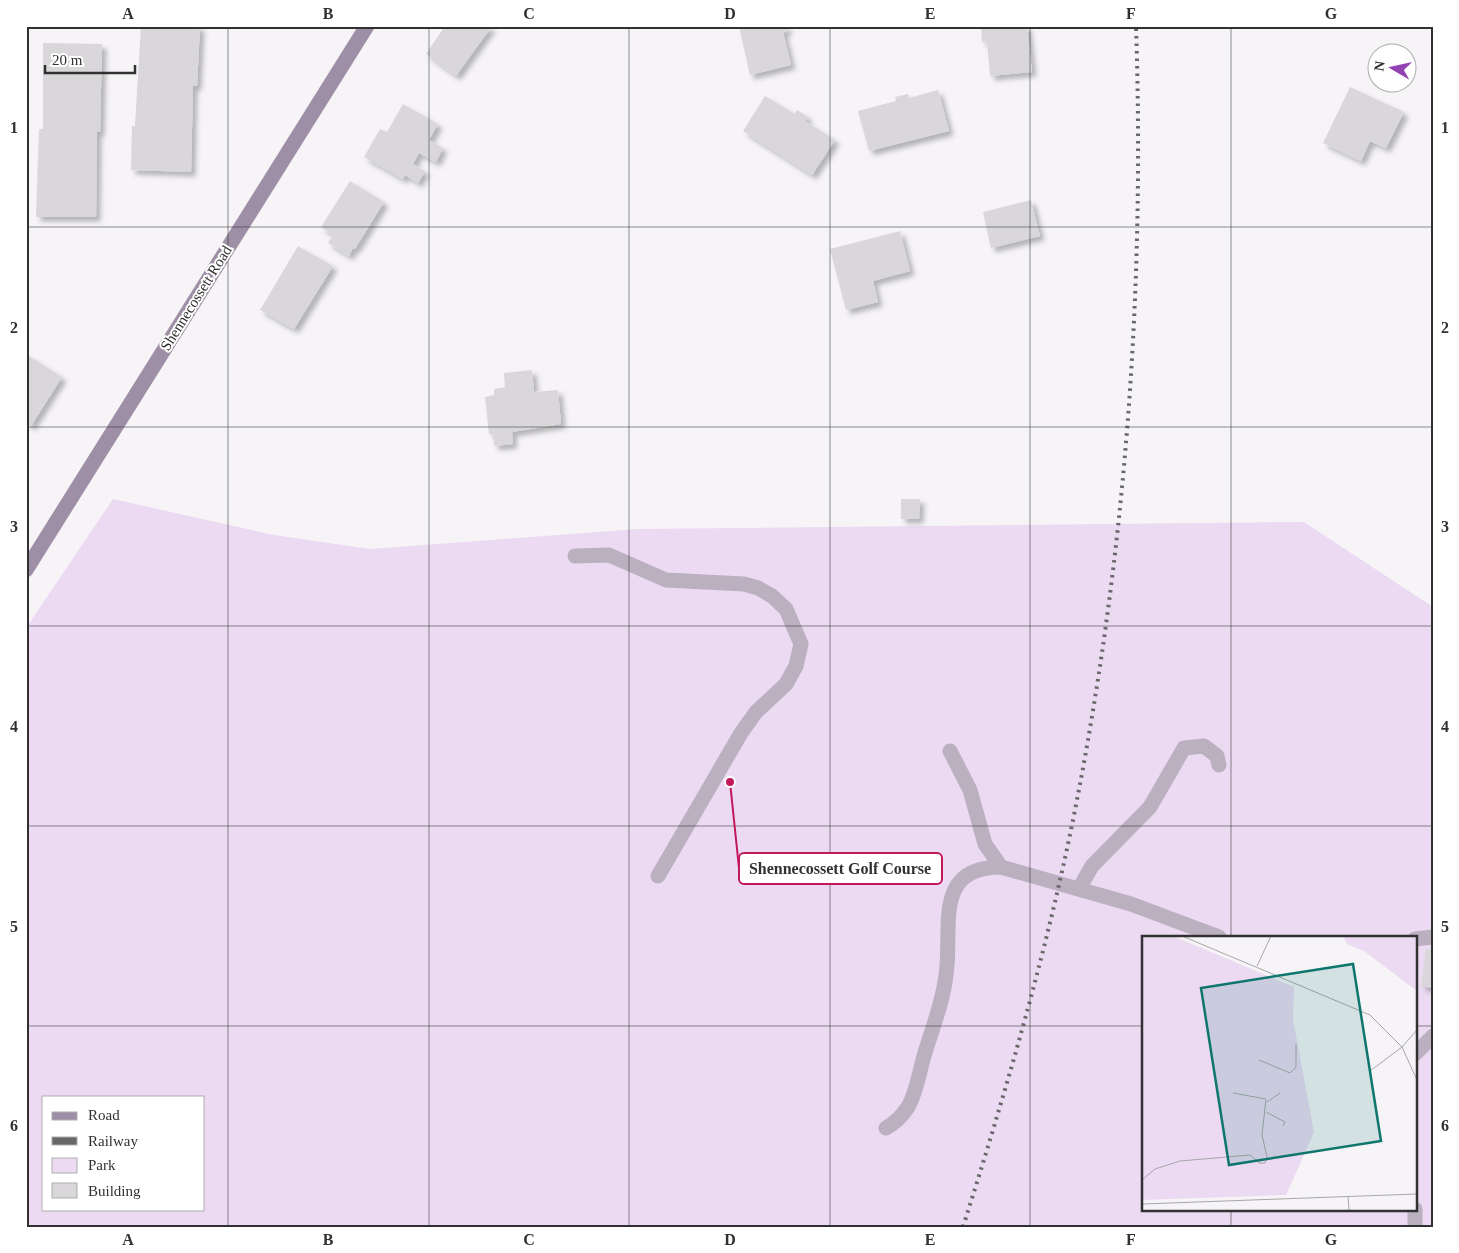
<svg xmlns="http://www.w3.org/2000/svg" width="1459" height="1253" viewBox="0 0 1459 1253" font-family="Georgia,serif">
	<defs>
		<filter id="shadow"><feDropShadow dx="4.5" dy="4.5" stdDeviation="2.5" flood-color="#0004"/></filter>
	</defs>
	<rect width="100%" height="100%" fill="#f6f4f7"/>
	<!-- green -->
	<path fill="#ebdaf2" fill-rule="evenodd" d="M113,499L274,535L370,549L638,529L1304,522L1433,607V1227H26V628ZM1143,937H1415V1209H1143ZM44,1097H204V1209H44Z"/>
	<!-- building -->
	<g fill="#d9d7da" filter="url(#shadow)">
		<path d="M141,26H200L197,86H193L191,172L131,170L132,126H135Z"/>
		<path d="M445,26H492L456,76L426,54Z"/>
		<path d="M739,26H787L788,30L783,32L791,65L750,75Z"/>
		<path d="M986,26H1027L1032,72L990,76L987,41L982,42L981,28Z"/>
		<path d="M43,43L102,44L100,132H97L96,217H36L39,129H43Z"/>
		<path d="M1350,87L1404,112L1386,148L1370,141L1361,161L1323,143Z"/>
		<path d="M938,90L949,131L869,151L858,111L896,101L895,97L908,94L909,98Z"/>
		<path d="M765,96L795,114L797,110L808,117L805,121L835,140L812,175L743,131Z"/>
		<path d="M403,104L438,124L429,140L443,148L436,162L419,153L413,164L425,171L418,183L405,175L403,179L364,157L380,129L387,132Z"/>
		<path d="M350,181L384,202L355,249L353,248L349,256L328,243L333,235L321,227Z"/>
		<path d="M1031,200L1040,236L991,248L983,212Z"/>
		<path d="M900,231L910,271L873,281L878,302L846,310L830,249Z"/>
		<path d="M298,246L333,266L294,329L260,310Z"/>
		<path d="M26,354L62,377L31,426L26,423Z"/>
		<path d="M532,370L534,392L558,390L561,424L512,432L513,444L494,446L493,434H489L485,397L494,395V389L505,387L504,373Z"/>
		<path d="M901,499H920L919,519H901Z"/>
		<path d="M1426,949L1433,950V988L1421,986Z"/>
	</g>
	<g fill="none" stroke-linecap="round" stroke-linejoin="round">
		<!-- lane -->
		<g stroke="#bbb0c0" stroke-width="15">
			<path d="M575,556L609,555L666,580L744,584L758,588L772,596L786,609L801,644L796,666L786,684L756,712L741,733L658,876"/>
			<path d="M950,751L970,790L985,844L1001,867"/>
			<path d="M1079,889L1092,866L1150,807L1184,748L1204,746L1217,756L1219,765"/>
			<path d="M1415,939L1433,937"/>
			<path d="M1415,1054L1433,1036"/>
			<path d="M886,1128C895,1123 902,1116 908,1107C917,1091 919,1073 924,1056C932,1029 943,1002 946,975C953,928 932,867 1001,867L1131,904L1219,937"/>
			<path d="M1415,1227V1209"/>
		</g>
		<!-- secondary -->
		<path stroke="#9f8fa6" stroke-width="15" d="M26,570L367,26"/>
		<!-- rail -->
		<path stroke="#686769" stroke-width="4" stroke-dasharray="2.5 5" stroke-linecap="butt" d="M963,1227C1005,1094 1044,961 1072,825C1125,563 1145,293 1136,26"/>
	</g>
	<!-- grid -->
	<path fill="none" stroke="#313132" stroke-width="1" stroke-opacity="0.55" d="M228,26V1227M429,26V1227M629,26V1227M830,26V1227M1030,26V1227M1231,26V937M26,227H1433M26,427H1433M26,626H1433M26,826H1433M26,1026H1143M1415,1026H1433M1231,1209V1227"/>
	<g text-anchor="middle" stroke-width="4" stroke-linejoin="round" paint-order="stroke">
		<!-- street labels -->
		<g font-size="15" fill="#313132" stroke="#fff">
			<text transform="translate(196 298) rotate(-58)" y="5">Shennecossett Road</text>
		</g>
	</g>
	<!-- overview -->
	<g transform="translate(1142 936)">
		<rect width="275" height="275" fill="#f6f4f7"/>
		<path d="M0,0H31L152,51L151,83L172,196L144,259L0,264ZM201,0H275V55L222,15L205,8Z" fill="#ebdaf2"/>
		<path fill="none" stroke="#a7a6a8" stroke-width="1" d="M40,0L228,79L260,111L228,135M115,30L129,0M275,94L260,111L275,144M117,124L148,137L154,131V108M125,166L138,157M124,176L143,186L141,190M0,244L13,233L38,225L108,219L117,227H123L125,221L120,199L124,163L91,157M206,260L207,275M0,268L275,258"/>
		<path fill="#0f766e" fill-opacity="0.15" stroke="#0f766e" stroke-width="2.5" d="M211,28L239,205L87,229L59,52Z"/>
		<rect width="275" height="275" fill="none" stroke="#313132" stroke-width="2.5"/>
	</g>
	<!-- callouts -->
	<path fill="none" stroke="#c2185b" stroke-width="2" d="M730 782L739 868"/>
	<circle fill="#c2185b" stroke="#fff" stroke-width="2" cx="730" cy="782" r="5"/>
	<rect fill="#fff" stroke="#c2185b" stroke-width="2" x="739" y="853" width="203" height="31" rx="5"/>
	<g font-size="16" text-anchor="middle" font-weight="bold" fill="#313132">
		<text x="840" y="874">Shennecossett Golf Course</text>
	</g>
	<!-- border -->
	<rect width="1459" height="1253" fill="none" stroke="#ffffff" stroke-width="55"/>
	<!-- legend -->
	<rect x="42" y="1096" width="162" height="115" fill="#ffffff" stroke="#adadad"/>
	<rect x="52" y="1112" width="25" height="8" fill="#9f8fa6" stroke="#adadad"/>
	<text x="88" y="1120" font-size="15" fill="#313132">Road</text>
	<rect x="52" y="1137" width="25" height="8" fill="#686769" stroke="#adadad"/>
	<text x="88" y="1146" font-size="15" fill="#313132">Railway</text>
	<rect x="52" y="1158" width="25" height="15" fill="#ebdaf2" stroke="#adadad"/>
	<text x="88" y="1170" font-size="15" fill="#313132">Park</text>
	<rect x="52" y="1183" width="25" height="15" fill="#d9d7da" stroke="#adadad"/>
	<text x="88" y="1196" font-size="15" fill="#313132">Building</text>
	<!-- north arrow -->
	<g transform="translate(1392 68) rotate(279)"><circle r="24" fill="#ffffff" stroke="#adadad"/>
	<path d="M0-4L9 19L0 12L-9 19Z" fill="#9342b1"/>
	<text y="-8" font-size="14" font-weight="bold" text-anchor="middle" fill="#313132">N</text>
	</g>
	<!-- scale -->
	<path d="M45 65v8h90v-8" fill="none" stroke="#313132" stroke-width="2.5"/>
	<text x="52" y="65" font-size="15" fill="#313132" stroke="#ffffff" stroke-width="4" paint-order="stroke">20 m</text>
	<rect x="28" y="28" width="1404" height="1198" fill="none" stroke="#313132" stroke-width="2"/>
	<g font-size="16" text-anchor="middle" font-weight="bold" fill="#313132">
		<text x="128" y="19">A</text>
		<text x="328" y="19">B</text>
		<text x="529" y="19">C</text>
		<text x="730" y="19">D</text>
		<text x="930" y="19">E</text>
		<text x="1131" y="19">F</text>
		<text x="1331" y="19">G</text>
		<text x="14" y="133">1</text>
		<text x="1445" y="133">1</text>
		<text x="14" y="333">2</text>
		<text x="1445" y="333">2</text>
		<text x="14" y="532">3</text>
		<text x="1445" y="532">3</text>
		<text x="14" y="732">4</text>
		<text x="1445" y="732">4</text>
		<text x="14" y="932">5</text>
		<text x="1445" y="932">5</text>
		<text x="14" y="1131">6</text>
		<text x="1445" y="1131">6</text>
		<text x="128" y="1245">A</text>
		<text x="328" y="1245">B</text>
		<text x="529" y="1245">C</text>
		<text x="730" y="1245">D</text>
		<text x="930" y="1245">E</text>
		<text x="1131" y="1245">F</text>
		<text x="1331" y="1245">G</text>
	</g>
</svg>
